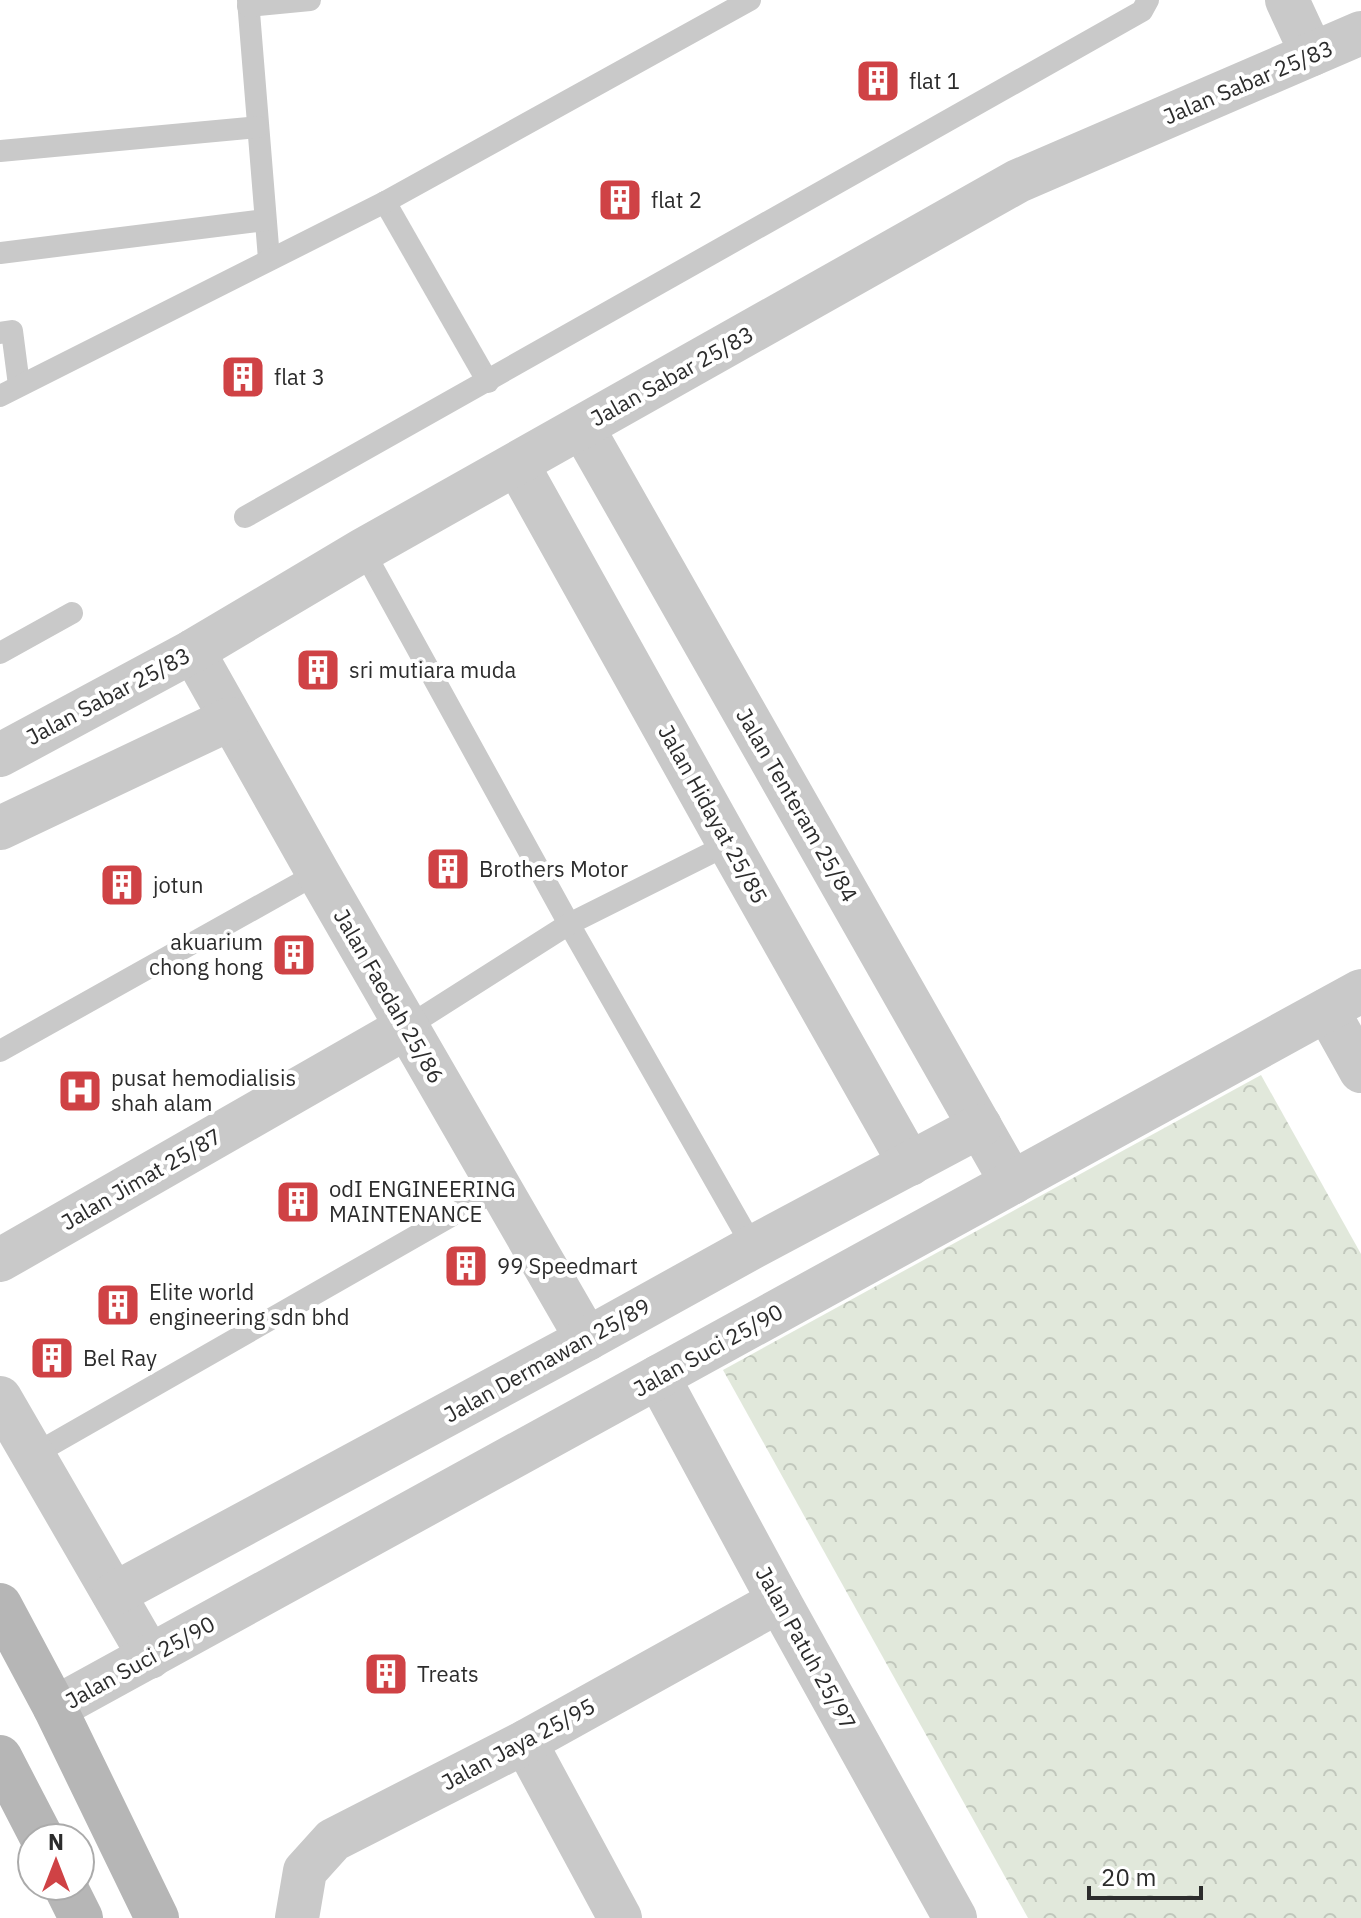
<svg xmlns="http://www.w3.org/2000/svg" width="1361" height="1918" viewBox="0 0 1361 1918" font-family="'IBM Plex Sans',sans-serif">
	<defs>
		<pattern id="forest-crowns" width="20" height="18" patternUnits="userSpaceOnUse" patternTransform="scale(2)"><rect width="20" height="18" fill="#e1e8db"/><path d="M2 6a3 3 0 1 1 6 0M12 15a3 3 0 1 1 6 0" fill="none" stroke="#c1c7bc"/></pattern>
	</defs>
	<rect width="100%" height="100%" fill="#fff"/>
	<!-- forest -->
	<path fill="url(#forest-crowns)" d="M1261,1075L1361,1254V1918H1028L723,1370Z"/>
	<g fill="none" stroke-linecap="round" stroke-linejoin="round">
		<!-- service -->
		<g stroke="#c9c9c9" stroke-width="22">
			<path d="M248,0L269,259"/>
			<path d="M248,6L310,0"/>
			<path d="M0,151L258,127"/>
			<path d="M385,202L488,382"/>
			<path d="M0,253L265,220"/>
			<path d="M0,333L12,331L19,385"/>
			<path d="M0,396L385,202L750,0"/>
			<path d="M245,517L1142,11L1148,0"/>
			<path d="M363,550L569,924L753,1247"/>
			<path d="M0,653L72,613"/>
			<path d="M407,1027L569,924L729,844"/>
			<path d="M0,1051L318,873"/>
			<path d="M33,1455L500,1188"/>
		</g>
		<!-- minor -->
		<g stroke="#c9c9c9" stroke-width="44">
			<path d="M1287,0L1312,54"/>
			<path d="M582,427L1012,1183"/>
			<path d="M517,464L729,844L910,1164"/>
			<path d="M193,651L318,873L587,1339"/>
			<path d="M0,755L193,651L363,550L1018,181L1361,33"/>
			<path d="M0,828L230,719"/>
			<path d="M1327,1010L1361,1071"/>
			<path d="M0,1260L407,1027"/>
			<path d="M658,1377L779,1601L955,1918"/>
			<path d="M0,1398L150,1657"/>
			<path d="M114,1594L587,1339L753,1247L980,1126"/>
			<path d="M55,1708L1361,991"/>
			<path d="M525,1742L620,1918"/>
			<path d="M297,1918L305,1871L333,1840L525,1742L779,1601"/>
		</g>
		<!-- secondary -->
		<g stroke="#b6b6b6" stroke-width="44">
			<path d="M0,1605L55,1708L157,1918"/>
			<path d="M0,1757L42,1838"/>
			<path d="M65,1886L81,1918"/>
		</g>
	</g>
	<!-- icons -->
	<defs>
		<g id="building-square" transform="scale(2.3)"><rect x="-9" y="-9" width="18" height="18" rx="4" fill="#cf4245" stroke="#fff"/><path d="M-4-6H4V6H1V3H-1V6H-4ZM-2.5-4.3h1.7v1.8h-1.7ZM.8-4.3h1.7v1.8H.8ZM-2.5-1h1.7V.8h-1.7ZM.8-1h1.7V.8H.8Z" fill="#fff"/></g>
		<g id="hospital-square" transform="scale(2.3)"><rect x="-9" y="-9" width="18" height="18" rx="4" fill="#cf4245" stroke="#fff"/><path d="M-5-5h3v3.5h4V-5h3V5h-3V1.5h-4V5h-3Z" fill="#fff"/></g>
	</defs>
	<g fill-rule="evenodd">
		<use href="#building-square" x="878" y="81"/>
		<use href="#building-square" x="620" y="200"/>
		<use href="#building-square" x="243" y="377"/>
		<use href="#building-square" x="318" y="670"/>
		<use href="#building-square" x="448" y="869"/>
		<use href="#building-square" x="122" y="885"/>
		<use href="#building-square" x="294" y="955"/>
		<use href="#hospital-square" x="80" y="1091"/>
		<use href="#building-square" x="298" y="1202"/>
		<use href="#building-square" x="466" y="1266"/>
		<use href="#building-square" x="118" y="1305"/>
		<use href="#building-square" x="52" y="1358"/>
		<use href="#building-square" x="386" y="1674"/>
	</g>
	<g text-anchor="middle" stroke-width="8" stroke-linejoin="round" paint-order="stroke">
		<!-- poi labels -->
		<g font-size="22" fill="#2c2c2c" stroke="#fff" text-anchor="start">
			<text x="909" y="89">flat 1</text>
			<text x="651" y="208">flat 2</text>
			<text x="274" y="385">flat 3</text>
			<text x="349" y="678">sri mutiara muda</text>
			<text x="479" y="877">Brothers Motor</text>
			<text x="153" y="893">jotun</text>
			<text x="263" y="950" text-anchor="end">akuarium<tspan x="263" dy="25">chong hong</tspan></text>
			<text x="111" y="1086">pusat hemodialisis<tspan x="111" dy="25">shah alam</tspan></text>
			<text x="329" y="1197">odI ENGINEERING<tspan x="329" dy="25">MAINTENANCE</tspan></text>
			<text x="497" y="1274">99 Speedmart</text>
			<text x="149" y="1300">Elite world<tspan x="149" dy="25">engineering sdn bhd</tspan></text>
			<text x="83" y="1366">Bel Ray</text>
			<text x="417" y="1682">Treats</text>
		</g>
		<!-- street labels -->
		<g font-size="22" fill="#2c2c2c" stroke="#fff">
			<text transform="translate(1248 82) rotate(-23)" y="8">Jalan Sabar 25/83</text>
			<text transform="translate(672 376) rotate(-29)" y="8">Jalan Sabar 25/83</text>
			<text transform="translate(108 696) rotate(-28)" y="8">Jalan Sabar 25/83</text>
			<text transform="translate(797 805) rotate(60)" y="8">Jalan Tenteram 25/84</text>
			<text transform="translate(713 814) rotate(61)" y="8">Jalan Hidayat 25/85</text>
			<text transform="translate(389 996) rotate(60)" y="8">Jalan Faedah 25/86</text>
			<text transform="translate(141 1179) rotate(-30)" y="8">Jalan Jimat 25/87</text>
			<text transform="translate(708 1350) rotate(-29)" y="8">Jalan Suci 25/90</text>
			<text transform="translate(547 1360) rotate(-29)" y="8">Jalan Dermawan 25/89</text>
			<text transform="translate(806 1648) rotate(61)" y="8">Jalan Patuh 25/97</text>
			<text transform="translate(140 1662) rotate(-29)" y="8">Jalan Suci 25/90</text>
			<text transform="translate(518 1744) rotate(-28)" y="8">Jalan Jaya 25/95</text>
		</g>
	</g>
	<!-- north arrow -->
	<g transform="translate(56 1862)"><circle r="38" fill="#ffffff" stroke="#ababab" stroke-width="2"/>
	<path d="M0-6L14 30L0 20L-14 30Z" fill="#cf4245"/>
	<text y="-12" font-size="22" font-weight="bold" text-anchor="middle" fill="#2c2c2c">N</text>
	</g>
	<!-- scale -->
	<path d="M1089 1886v12h112v-12" fill="none" stroke="#2c2c2c" stroke-width="4"/>
	<text x="1101" y="1886" font-size="24" fill="#2c2c2c" stroke="#ffffff" stroke-width="6" paint-order="stroke">20 m</text>
</svg>
